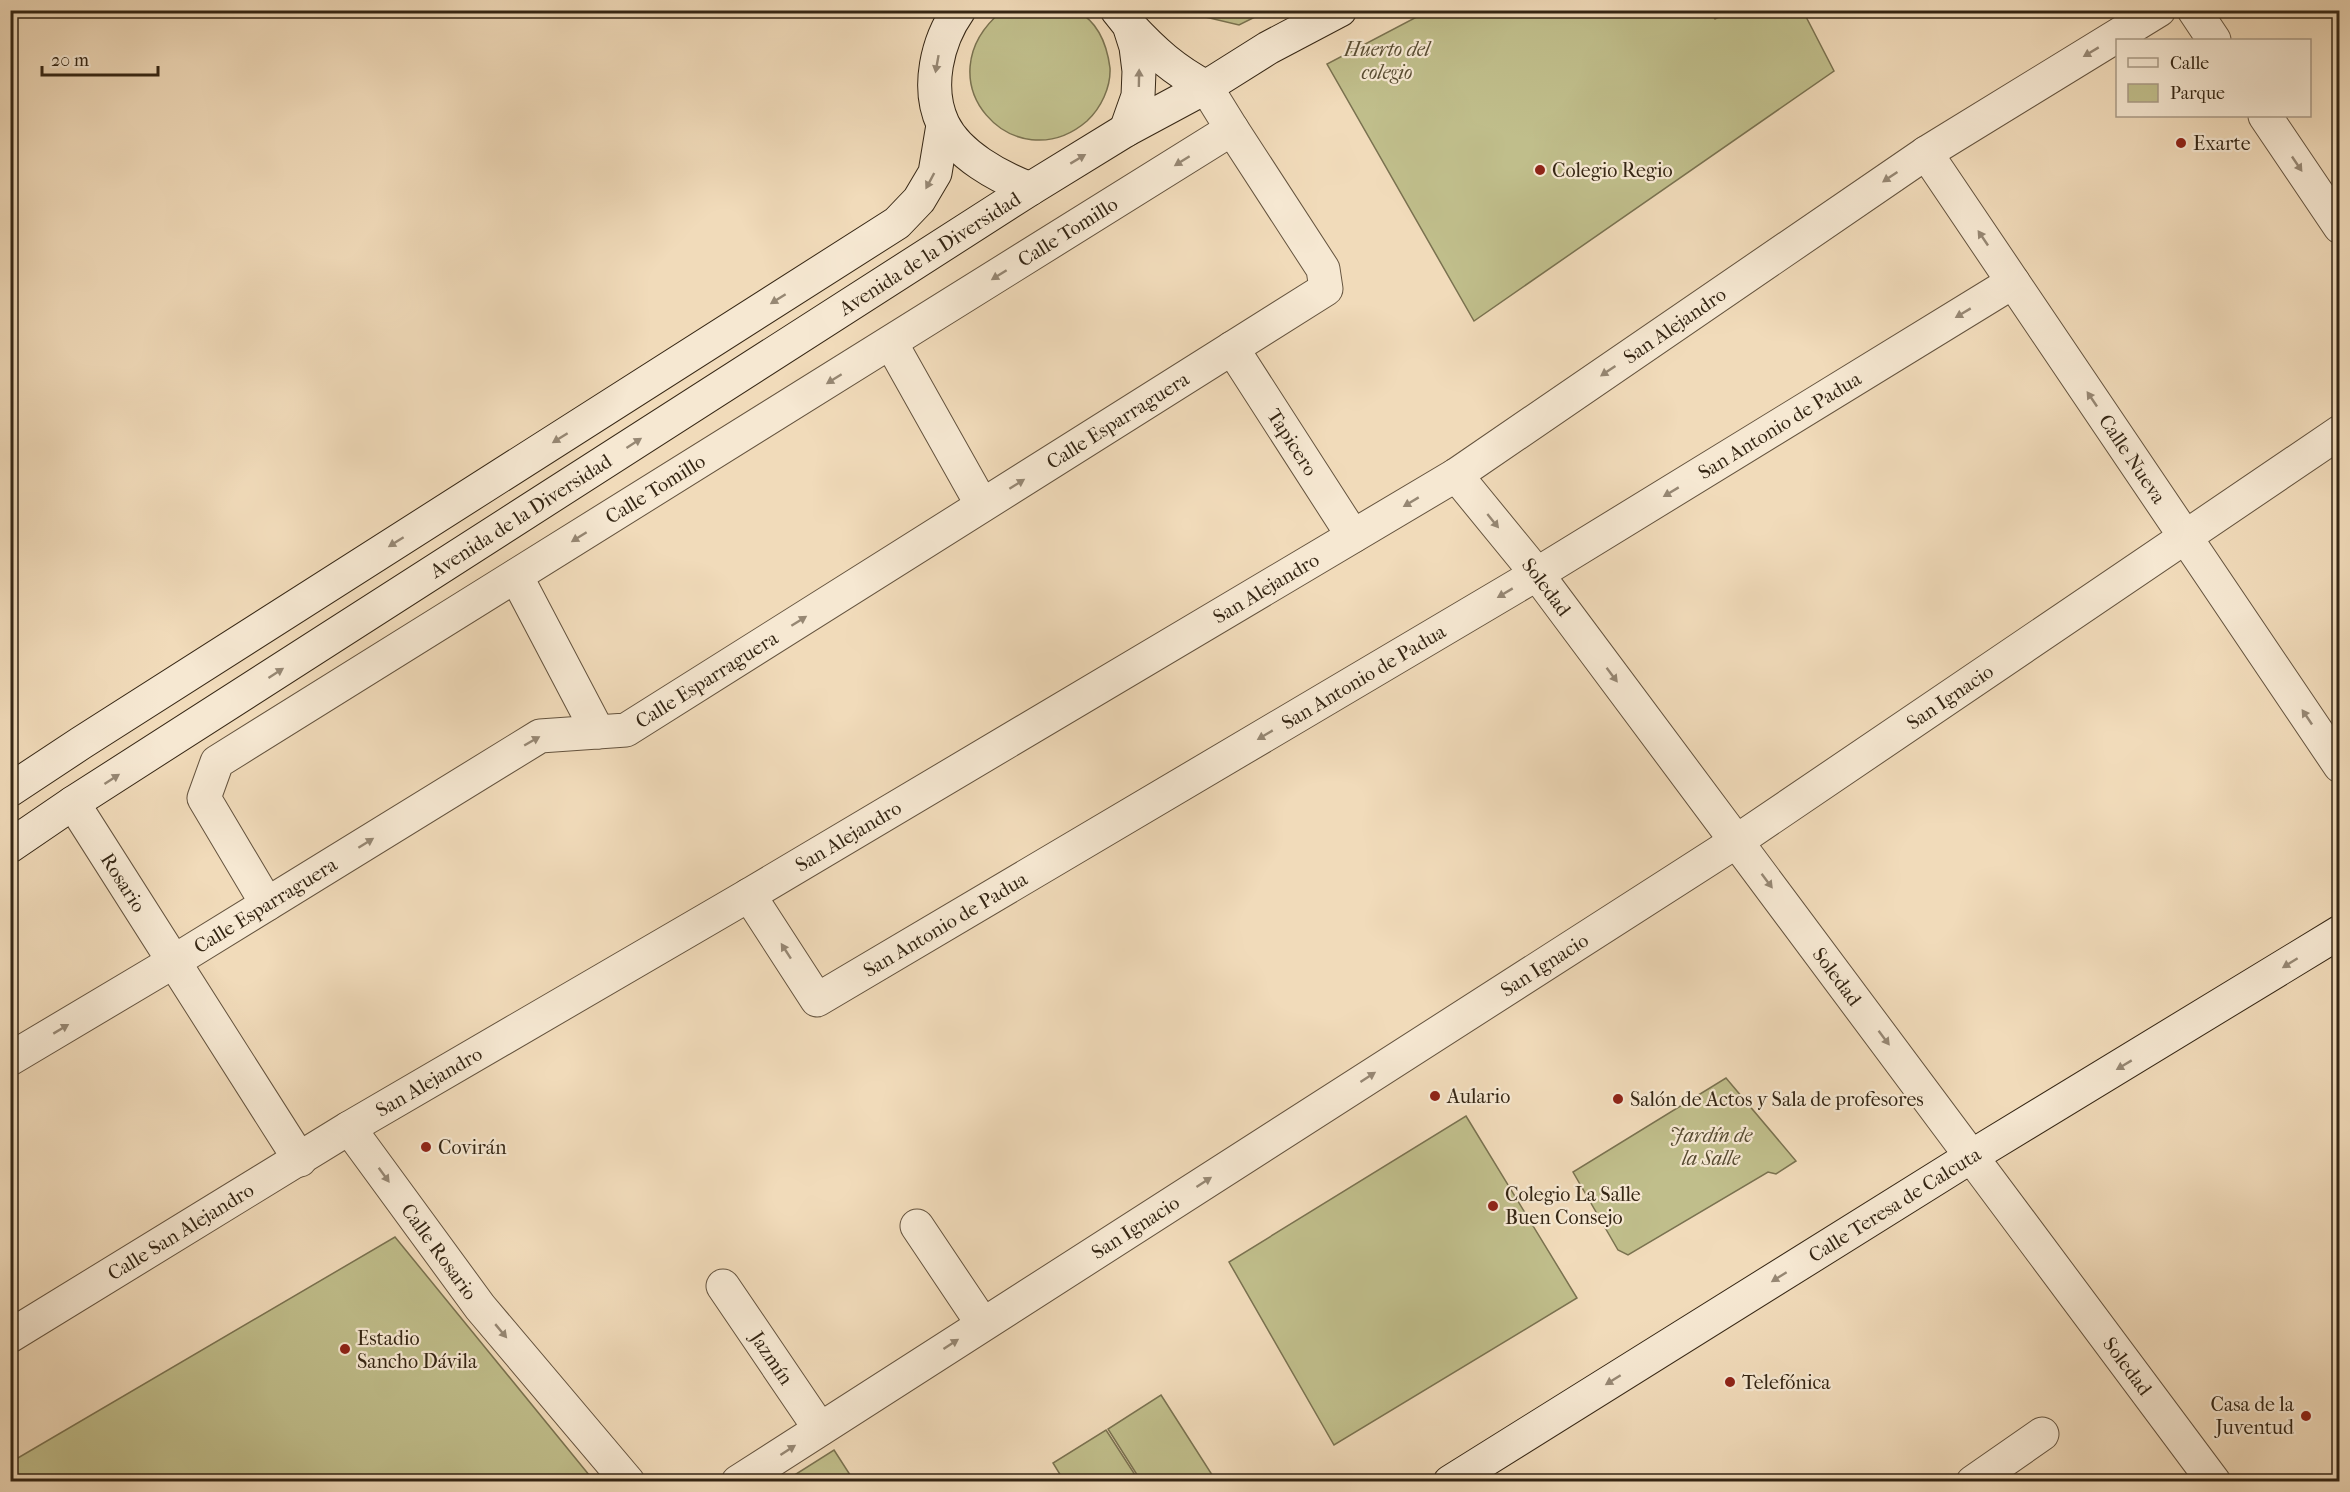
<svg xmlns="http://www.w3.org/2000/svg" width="2350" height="1492" viewBox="0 0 2350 1492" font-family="'IM FELL French Canon',serif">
	<rect width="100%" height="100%" fill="#f1dbba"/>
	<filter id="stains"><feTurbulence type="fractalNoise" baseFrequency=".00333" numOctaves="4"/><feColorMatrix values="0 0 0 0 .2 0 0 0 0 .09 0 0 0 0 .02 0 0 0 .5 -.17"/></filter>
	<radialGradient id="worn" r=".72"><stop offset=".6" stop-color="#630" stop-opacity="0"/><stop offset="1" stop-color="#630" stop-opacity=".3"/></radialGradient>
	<!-- green -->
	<g fill="#c0be8b" stroke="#7a7250" stroke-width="1.5">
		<path d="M1002,11H1077C1098,22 1107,45 1110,68C1111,87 1101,108 1087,121C1015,183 919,80 1002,11Z"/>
		<path d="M1180,11H1267L1239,25Z"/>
		<path d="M1710,11L1715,19L1731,11H1803L1834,71L1474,321L1327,64L1428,11Z"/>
		<path d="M1726,1078L1796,1161L1776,1174L1768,1172L1628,1255L1618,1250L1573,1172Z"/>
		<path d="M1466,1116L1577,1298L1334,1445L1229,1262Z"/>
		<path d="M395,1237L594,1481H11V1462Z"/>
		<path d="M1161,1395L1216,1481H1141L1108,1429Z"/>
		<path d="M1106,1430L1139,1481H1064L1053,1463Z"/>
		<path d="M834,1450L854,1481H785Z"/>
	</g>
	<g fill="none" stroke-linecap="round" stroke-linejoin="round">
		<!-- street casing -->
		<g stroke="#64533e" stroke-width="35">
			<g id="street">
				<path d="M2194,10L2214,40"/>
				<path d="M2265,116L2340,227"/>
				<path id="s1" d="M1926,153L2340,766"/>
				<path d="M891,343L982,505"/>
				<path id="s2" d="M1232,348L1353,536"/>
				<path id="s3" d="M1456,475L1537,574L2214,1482"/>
				<path d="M516,576L598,732"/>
				<path id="s4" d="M73,803L300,1160"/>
				<path id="s5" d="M749,895L817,1000L1537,574L2013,282"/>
				<path id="s6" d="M267,904L204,798L217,762L1232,129"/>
				<path id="s7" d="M10,1059L173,962L540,736L626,730L1326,289L1323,269L1232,129L1206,87"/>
				<path id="s8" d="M349,1128L480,1307L628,1482"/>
				<path d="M917,1226L982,1323"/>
				<path id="s9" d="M723,1286L820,1429"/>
				<path id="s10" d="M10,1336L349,1128L749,895L1456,475L1926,153L2159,10"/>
				<path id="s11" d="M738,1482L1737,841L2340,432"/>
				<path d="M1973,1482L2042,1434"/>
			</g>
		</g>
		<!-- secondary casing -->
		<g stroke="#352614" stroke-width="35">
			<g id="secondary">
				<path d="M959,10C937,41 926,88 943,124C958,155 999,177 1030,189"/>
				<path d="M1117,10L1129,25L1136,47L1139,71L1138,96L1126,130"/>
				<path d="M1129,25C1154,52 1174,70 1206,87"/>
				<path d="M10,790L81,743L897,223L919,200L935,173L943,125"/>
				<path id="s12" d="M10,846L73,803L1030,189L1126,130L1206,87L1268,48L1340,10"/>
				<path id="s13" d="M1450,1482L1972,1156L2340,932"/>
			</g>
		</g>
		<!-- street -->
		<use href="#street" stroke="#f6e8d2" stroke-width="33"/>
		<!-- secondary -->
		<use href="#secondary" stroke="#f6e8d2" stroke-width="33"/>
	</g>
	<!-- one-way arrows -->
	<defs><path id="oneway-solid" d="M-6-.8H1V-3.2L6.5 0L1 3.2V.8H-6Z" transform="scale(1.5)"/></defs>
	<g fill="#968773">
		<use href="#oneway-solid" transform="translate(2091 52) rotate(149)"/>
		<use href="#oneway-solid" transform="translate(937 64) rotate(100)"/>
		<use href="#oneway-solid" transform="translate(1139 78) rotate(-89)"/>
		<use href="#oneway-solid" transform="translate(1078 159) rotate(-31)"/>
		<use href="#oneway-solid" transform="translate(1182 161) rotate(148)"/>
		<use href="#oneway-solid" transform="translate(2297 164) rotate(56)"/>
		<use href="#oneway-solid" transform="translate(1890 177) rotate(146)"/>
		<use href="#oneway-solid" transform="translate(930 181) rotate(118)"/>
		<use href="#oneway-solid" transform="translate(1983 238) rotate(-124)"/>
		<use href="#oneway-solid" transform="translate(999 275) rotate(148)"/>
		<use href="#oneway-solid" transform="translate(778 299) rotate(148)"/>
		<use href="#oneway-solid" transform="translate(1963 313) rotate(149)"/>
		<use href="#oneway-solid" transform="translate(1608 371) rotate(146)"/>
		<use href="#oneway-solid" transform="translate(834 379) rotate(148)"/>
		<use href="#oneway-solid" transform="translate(2092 399) rotate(-124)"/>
		<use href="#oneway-solid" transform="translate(560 438) rotate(148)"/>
		<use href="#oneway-solid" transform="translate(634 443) rotate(-33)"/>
		<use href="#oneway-solid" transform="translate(1017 484) rotate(-32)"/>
		<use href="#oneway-solid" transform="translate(1671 492) rotate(149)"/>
		<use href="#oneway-solid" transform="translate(1411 502) rotate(149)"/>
		<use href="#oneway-solid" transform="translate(1493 521) rotate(51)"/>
		<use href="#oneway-solid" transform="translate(579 537) rotate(148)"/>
		<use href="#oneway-solid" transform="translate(396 542) rotate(148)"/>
		<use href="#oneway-solid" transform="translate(1505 593) rotate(149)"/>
		<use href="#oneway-solid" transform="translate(799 621) rotate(-32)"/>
		<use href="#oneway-solid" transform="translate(276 673) rotate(-33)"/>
		<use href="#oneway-solid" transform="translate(1612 675) rotate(53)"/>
		<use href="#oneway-solid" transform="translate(2307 717) rotate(-124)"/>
		<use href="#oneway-solid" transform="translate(1265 735) rotate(149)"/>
		<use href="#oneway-solid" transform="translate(532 741) rotate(-30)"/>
		<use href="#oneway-solid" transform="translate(112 779) rotate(-33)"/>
		<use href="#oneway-solid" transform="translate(366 843) rotate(-32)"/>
		<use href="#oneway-solid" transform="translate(1767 881) rotate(53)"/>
		<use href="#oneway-solid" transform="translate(786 951) rotate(-123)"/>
		<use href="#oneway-solid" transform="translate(2290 963) rotate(148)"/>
		<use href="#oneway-solid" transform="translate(61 1029) rotate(-31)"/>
		<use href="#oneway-solid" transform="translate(1884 1038) rotate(53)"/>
		<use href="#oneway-solid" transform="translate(2124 1065) rotate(149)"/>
		<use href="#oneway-solid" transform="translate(1368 1077) rotate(-33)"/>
		<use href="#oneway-solid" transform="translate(384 1175) rotate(54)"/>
		<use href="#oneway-solid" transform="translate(1204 1182) rotate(-33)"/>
		<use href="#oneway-solid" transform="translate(1779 1277) rotate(148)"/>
		<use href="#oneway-solid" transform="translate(501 1331) rotate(50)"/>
		<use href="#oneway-solid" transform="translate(951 1344) rotate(-33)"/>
		<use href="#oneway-solid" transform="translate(1613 1380) rotate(148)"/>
		<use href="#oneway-solid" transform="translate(788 1450) rotate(-33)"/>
	</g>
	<!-- markers -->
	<g fill="#8f2418" stroke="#f6e8d2" stroke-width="2">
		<circle cx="2181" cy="143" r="6"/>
		<circle cx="1540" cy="170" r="6"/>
		<circle cx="1435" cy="1096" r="6"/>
		<circle cx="1618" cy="1099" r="6"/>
		<circle cx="426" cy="1147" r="6"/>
		<circle cx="1493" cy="1206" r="6"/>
		<circle cx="345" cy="1349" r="6"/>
		<circle cx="1730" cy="1382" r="6"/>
		<circle cx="2306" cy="1416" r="6"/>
	</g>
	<g text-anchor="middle" stroke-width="4.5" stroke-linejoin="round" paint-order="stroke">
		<!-- park labels -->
		<g font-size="20" font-style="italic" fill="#584c32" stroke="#f6e8d2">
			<text x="1387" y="56">Huerto del<tspan x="1387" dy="23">colegio</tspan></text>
			<text x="1711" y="1142">Jardín de<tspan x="1711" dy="23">la Salle</tspan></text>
		</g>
		<!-- poi labels -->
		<g font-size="20" fill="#352614" stroke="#f6e8d2" text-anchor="start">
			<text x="2193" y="150">Exarte</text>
			<text x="1552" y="177">Colegio Regio</text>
			<text x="1447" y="1103">Aulario</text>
			<text x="1630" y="1106">Salón de Actos y Sala de profesores</text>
			<text x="438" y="1154">Covirán</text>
			<text x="1505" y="1201">Colegio La Salle<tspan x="1505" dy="23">Buen Consejo</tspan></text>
			<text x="357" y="1345">Estadio<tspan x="357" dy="23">Sancho Dávila</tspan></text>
			<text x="1742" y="1389">Telefónica</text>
			<text x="2294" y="1411" text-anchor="end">Casa de la<tspan x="2294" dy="23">Juventud</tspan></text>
		</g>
		<!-- street labels -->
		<g font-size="20" fill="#352614" stroke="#f6e8d2">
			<text dy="7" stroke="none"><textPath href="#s6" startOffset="1164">Calle Tomillo</textPath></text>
			<text dy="7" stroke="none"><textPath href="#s12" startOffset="1094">Avenida de la Diversidad</textPath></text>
			<text dy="7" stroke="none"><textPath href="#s10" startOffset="1948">San Alejandro</textPath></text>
			<text dy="7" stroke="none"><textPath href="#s7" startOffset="1288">Calle Esparraguera</textPath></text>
			<text dy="7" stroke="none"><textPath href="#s5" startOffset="1246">San Antonio de Padua</textPath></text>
			<text dy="7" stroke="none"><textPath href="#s2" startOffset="112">Tapicero</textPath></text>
			<text dy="7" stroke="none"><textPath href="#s1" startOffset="369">Calle Nueva</textPath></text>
			<text dy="7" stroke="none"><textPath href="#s6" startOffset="678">Calle Tomillo</textPath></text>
			<text dy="7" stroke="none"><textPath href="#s12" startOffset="608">Avenida de la Diversidad</textPath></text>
			<text dy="7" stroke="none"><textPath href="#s3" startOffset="144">Soledad</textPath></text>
			<text dy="7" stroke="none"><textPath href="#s10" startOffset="1462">San Alejandro</textPath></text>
			<text dy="7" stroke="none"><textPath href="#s5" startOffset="760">San Antonio de Padua</textPath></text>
			<text dy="7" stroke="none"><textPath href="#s7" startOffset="802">Calle Esparraguera</textPath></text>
			<text dy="7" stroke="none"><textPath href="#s11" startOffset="1444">San Ignacio</textPath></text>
			<text dy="7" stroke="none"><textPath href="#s10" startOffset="976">San Alejandro</textPath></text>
			<text dy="7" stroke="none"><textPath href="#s4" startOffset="94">Rosario</textPath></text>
			<text dy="7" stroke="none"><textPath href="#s7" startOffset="298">Calle Esparraguera</textPath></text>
			<text dy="7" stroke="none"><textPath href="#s5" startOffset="274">San Antonio de Padua</textPath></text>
			<text dy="7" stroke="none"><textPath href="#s11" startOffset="958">San Ignacio</textPath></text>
			<text dy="7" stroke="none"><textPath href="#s3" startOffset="630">Soledad</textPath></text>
			<text dy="7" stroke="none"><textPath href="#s10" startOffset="490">San Alejandro</textPath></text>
			<text dy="7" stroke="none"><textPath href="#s13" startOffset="524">Calle Teresa de Calcuta</textPath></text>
			<text dy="7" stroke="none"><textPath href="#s11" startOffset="472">San Ignacio</textPath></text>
			<text dy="7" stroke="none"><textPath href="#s10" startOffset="200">Calle San Alejandro</textPath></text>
			<text dy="7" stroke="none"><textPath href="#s8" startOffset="153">Calle Rosario</textPath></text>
			<text dy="7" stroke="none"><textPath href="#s9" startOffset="87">Jazmín</textPath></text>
			<text dy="7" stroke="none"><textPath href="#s3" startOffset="1116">Soledad</textPath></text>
		</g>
	</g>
	<!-- margin -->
	<rect width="2350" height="1492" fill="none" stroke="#f1dbba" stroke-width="36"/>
	<rect x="12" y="12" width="2326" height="1468" fill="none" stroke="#352614" stroke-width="3"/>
	<rect x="18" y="18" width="2314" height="1456" fill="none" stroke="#352614" stroke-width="1.5"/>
	<!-- legend -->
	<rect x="2116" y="39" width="195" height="78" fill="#f6e8d2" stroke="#a99a86" stroke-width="1.5"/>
	<rect x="2128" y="58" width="30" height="9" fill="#f6e8d2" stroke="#a99a86" stroke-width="1.5"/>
	<text x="2170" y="69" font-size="18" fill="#352614">Calle</text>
	<rect x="2128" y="84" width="30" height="18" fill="#c0be8b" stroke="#a99a86" stroke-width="1.5"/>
	<text x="2170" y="99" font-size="18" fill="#352614">Parque</text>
	<!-- scale -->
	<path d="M42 66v9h116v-9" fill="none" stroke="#352614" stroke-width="3"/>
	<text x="51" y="66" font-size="18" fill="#352614" stroke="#f6e8d2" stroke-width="4.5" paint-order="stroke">20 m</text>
	<rect width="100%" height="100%" filter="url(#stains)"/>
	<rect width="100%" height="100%" fill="url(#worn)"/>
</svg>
